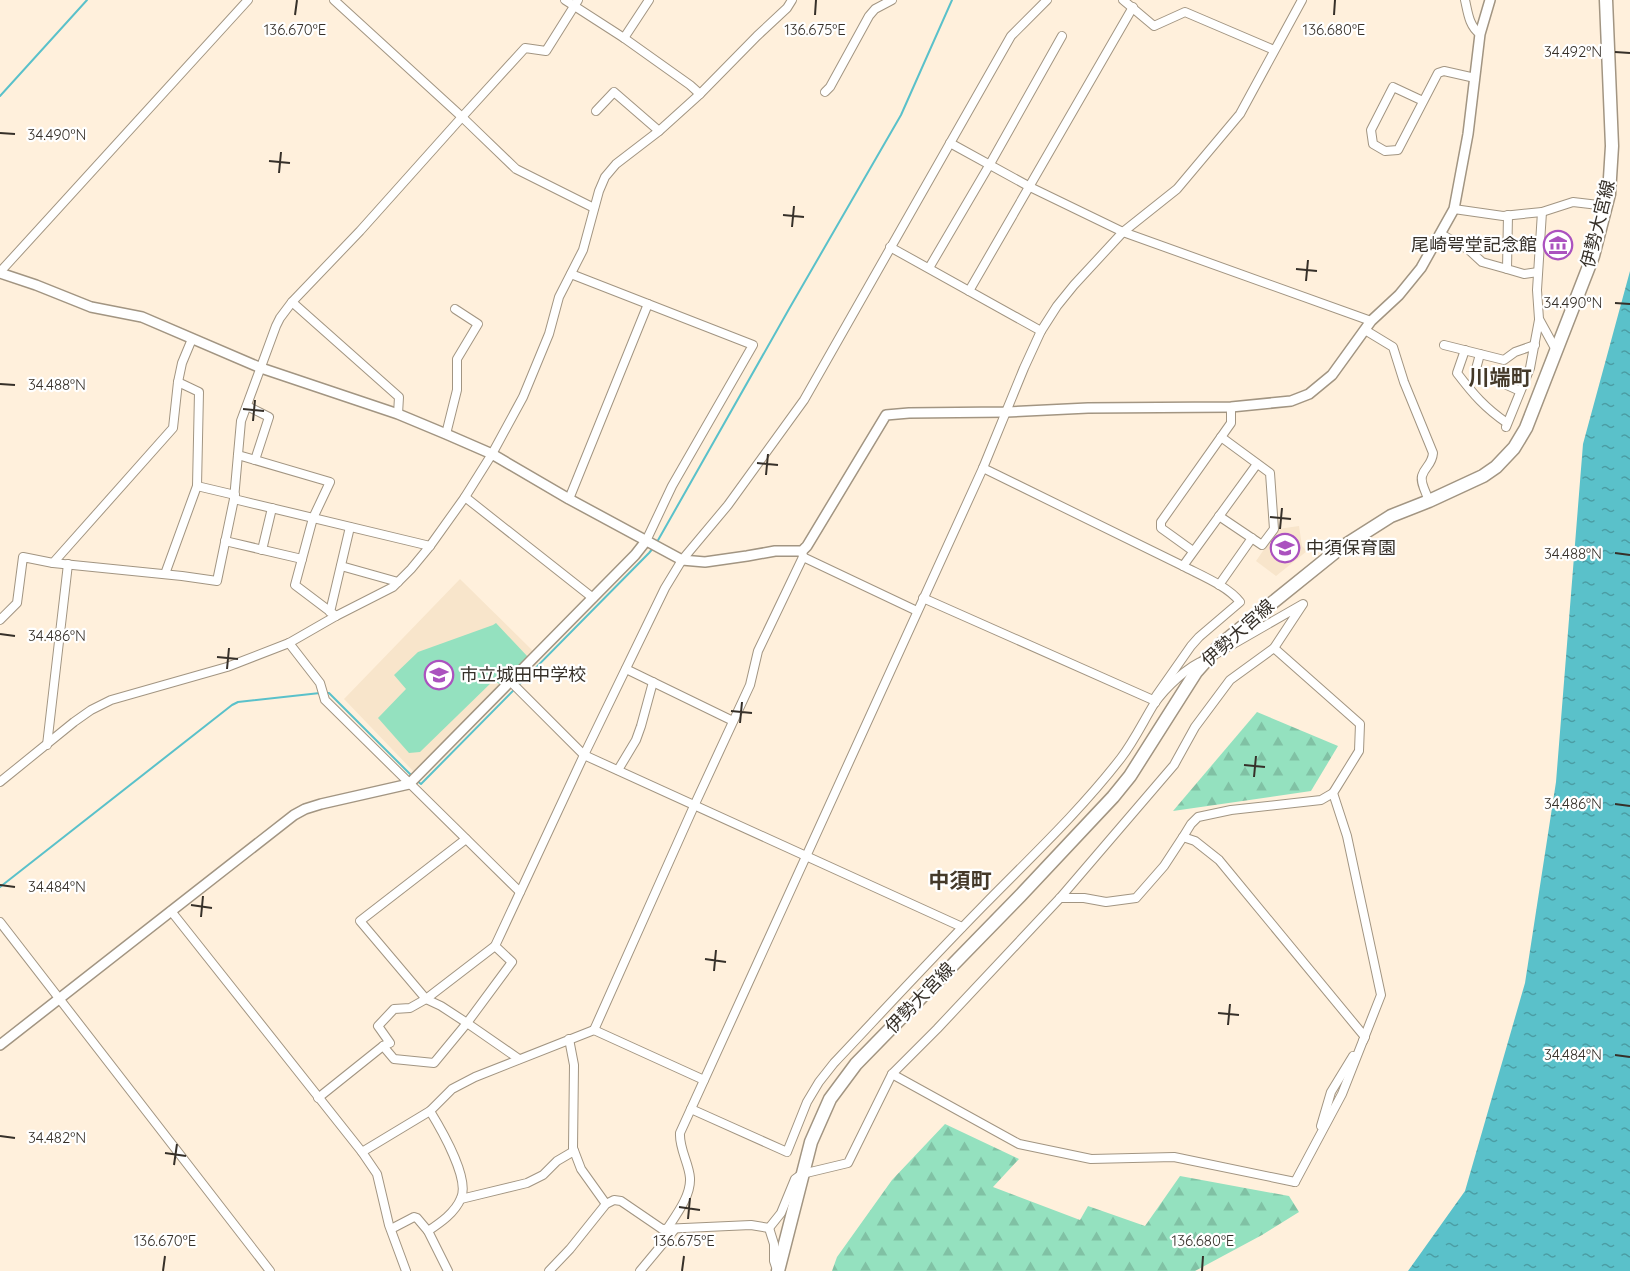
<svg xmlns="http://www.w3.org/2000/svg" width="1630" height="1271" viewBox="0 0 1630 1271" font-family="Quicksand,'Noto Sans JP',sans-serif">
	<defs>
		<pattern id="forest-firs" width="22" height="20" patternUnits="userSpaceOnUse" patternTransform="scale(1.5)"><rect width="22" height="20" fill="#94e1bf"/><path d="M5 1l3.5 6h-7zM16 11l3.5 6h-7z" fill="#80c1a4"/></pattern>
		<pattern id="water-ripples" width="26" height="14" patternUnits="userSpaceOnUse" patternTransform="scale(1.5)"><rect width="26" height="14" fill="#5ac1ca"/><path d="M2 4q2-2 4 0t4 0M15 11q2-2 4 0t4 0" fill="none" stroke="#4b9da4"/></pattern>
	</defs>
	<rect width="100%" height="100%" fill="#fff0dc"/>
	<!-- built -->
	<g fill="#f8e5cb">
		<path d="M1299,526L1302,546L1307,551L1276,576L1256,561L1278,529Z"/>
		<path d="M460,579L534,652L414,772L344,699Z"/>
	</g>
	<!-- forest -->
	<g fill="url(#forest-firs)">
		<path d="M1257,712L1338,746L1311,791L1173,811Z"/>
		<path d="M945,1124L1019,1159L993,1187L1080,1220L1088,1206L1145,1226L1180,1176L1289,1196L1299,1212L1262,1235L1195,1271H832L837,1257L892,1180Z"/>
	</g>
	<!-- garden -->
	<path fill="#94e1bf" d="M496,623L528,657L499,684L494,680L420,752L409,753L378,718L406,689L394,675L418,652L493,625Z"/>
	<!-- water -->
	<path fill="url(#water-ripples)" d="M1630,271V1271H1408L1465,1191L1525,983L1556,782L1583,444Z"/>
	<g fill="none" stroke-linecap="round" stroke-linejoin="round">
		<!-- stream -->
		<g stroke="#5ac1ca" stroke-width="2">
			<path d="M0,96L87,0"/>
			<path d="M657,542L789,309L901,115L952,0"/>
			<path d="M326,693H329L412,776"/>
			<path d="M416,780L421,784L649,553L654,547"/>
			<path d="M0,887L232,705L238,702L320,693"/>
		</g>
		<!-- minor casing -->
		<g stroke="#a29582" stroke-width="10">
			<g id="minor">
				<path d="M334,0L462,117L516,169L594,208"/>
				<path d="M565,0L624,38L690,85L700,94"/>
				<path d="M1123,0L1154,26L1185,12L1274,50"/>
				<path d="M1465,0C1468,13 1469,26 1480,34"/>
				<path d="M624,38L649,0"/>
				<path d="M825,92L830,87L869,16L875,9L892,0"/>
				<path d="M1423,101L1393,87L1371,130L1373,144L1385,151L1398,150L1438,73L1444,71L1475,78"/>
				<path d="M596,111L614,92L659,131"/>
				<path d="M950,143L1030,187L1123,232L1371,321"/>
				<path d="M1454,209L1503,216L1542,212L1573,202L1607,206"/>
				<path d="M1542,212L1537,290L1539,319L1556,350"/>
				<path d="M1508,215L1507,269L1524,274L1538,272"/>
				<path d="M1441,234L1469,250L1482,262L1507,269"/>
				<path d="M890,247L1041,331"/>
				<path d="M929,268L990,164L1062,36"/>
				<path d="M0,272L248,0"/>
				<path d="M571,274L753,345L672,486L646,541"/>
				<path d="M969,291L1133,7"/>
				<path d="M292,302L399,397L398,414"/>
				<path d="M1365,330L1393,347L1404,382L1433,453C1432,465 1425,466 1422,476C1420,483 1427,494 1429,501"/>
				<path d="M1444,345L1504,360L1515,352L1535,345"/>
				<path d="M1465,350L1457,373C1473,394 1485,408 1507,423"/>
				<path d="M1480,354L1476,369L1487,376L1520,391"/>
				<path d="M178,382L199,392L197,486L235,495"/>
				<path d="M247,406L269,417L255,460"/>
				<path d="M1506,427L1530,368L1539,320"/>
				<path d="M446,434L457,390V359L478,324L455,309"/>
				<path d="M238,455L330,482L313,518L295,585L336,616"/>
				<path d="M983,468L1183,566C1200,575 1228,586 1240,602L1199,637L1191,646L1156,696"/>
				<path d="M465,497L593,598"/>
				<path d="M569,499L648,304"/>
				<path d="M1219,516L1262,545L1274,529L1270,473L1221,437"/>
				<path d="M225,541L302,559"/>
				<path d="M430,546L234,499L241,421L276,326L280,318L292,302L360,231L462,117L525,48L546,51L578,0"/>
				<path d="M262,550L272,508"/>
				<path d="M1193,551L1161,528V522L1231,423V407"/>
				<path d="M803,557L917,611"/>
				<path d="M53,563L182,576L217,581L234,499"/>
				<path d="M341,566L398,582"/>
				<path d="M1183,566L1257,464"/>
				<path d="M165,574L197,486"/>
				<path d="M1219,585L1252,538"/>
				<path d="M923,598L1153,700L1155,703"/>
				<path d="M330,612L350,527"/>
				<path d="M0,620L17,603L23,557L53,563L173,428L178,382L182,363L192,339"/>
				<path d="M289,643L320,683L325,700L520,892"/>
				<path d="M1274,648L1360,724L1359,751L1333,793L1347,836L1381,995L1342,1094L1295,1182"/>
				<path d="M626,669L733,721"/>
				<path d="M510,681L584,755L962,927"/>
				<path d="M47,745L68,564"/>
				<path d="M618,770L636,740L641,726L653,682"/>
				<path d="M0,782L74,722L91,710L111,700L227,667L289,643L336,616L393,587L411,569L430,546L465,497L492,454L523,397L549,334L559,297L583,250L599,191L605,177L616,164L659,131L700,94L757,36L787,8L792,0"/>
				<path d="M1183,837L1191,824L1198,817L1231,810L1321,800L1333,793"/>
				<path d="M466,839L360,921L426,999L441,1006L467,1023L519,1059"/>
				<path d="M1060,898H1084L1106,902L1136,898L1164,866L1183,837L1195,841L1219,860L1365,1037L1363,1041"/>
				<path d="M171,911L362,1152L377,1174L389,1225L406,1271"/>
				<path d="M0,922L270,1271"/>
				<path d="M594,1030L694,806L750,685L758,651L803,557L802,551"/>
				<path d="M569,1039L574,1065L573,1148L581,1169L606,1204"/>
				<path d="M383,1046L394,1059L434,1063L467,1023L512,962L495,946L584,755L665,588L682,560L728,505L804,400L1011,36L1047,0"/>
				<path d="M892,1074L1019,1144L1091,1159L1174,1157L1295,1182"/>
				<path d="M318,1098L383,1046L390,1043L378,1026L394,1009L410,1008L426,999L495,946"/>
				<path d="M691,1109L787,1152L807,1102L819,1082L834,1063C884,1010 933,957 984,905C1031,857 1080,811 1121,758C1134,741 1143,722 1154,704C1165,688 1188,666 1205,660"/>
				<path d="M430,1111C441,1129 470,1179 461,1198C455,1213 440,1223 428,1231L448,1271"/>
				<path d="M1321,1126L1331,1092L1353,1056"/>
				<path d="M362,1152L430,1111L452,1089L475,1077L594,1030L704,1080"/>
				<path d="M461,1199L527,1183L543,1175L557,1161L574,1151"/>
				<path d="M769,1228L781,1213L795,1179L802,1174L848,1163L892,1074L937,1029L1060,898L1174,765L1195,727L1230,680L1274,648L1303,604L1216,654"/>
				<path d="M769,1228L774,1244V1261L777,1270"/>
				<path d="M391,1229L414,1217L417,1218L428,1231"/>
				<path d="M667,1229C676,1215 691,1196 690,1178C689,1163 679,1149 680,1133L983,468L1024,368L1041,331L1057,306L1074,285L1123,232L1177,189L1240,114L1302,0"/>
				<path d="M549,1271L570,1249L606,1204L614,1200L621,1201L662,1229L751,1225L769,1228"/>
				<path d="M640,1271L675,1229"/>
			</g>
		</g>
		<!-- tertiary casing -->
		<g stroke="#a29582" stroke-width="12">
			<g id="tertiary">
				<path d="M0,273L36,285L91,307L142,317L261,368L398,414L446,434L492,454L569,499L682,560L705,562L747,556L775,551H802L807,546L886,415L909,413L1006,412L1088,408L1231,407L1291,401L1309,394L1332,375L1371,321L1399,295L1421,268L1454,209L1468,134L1480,34L1490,0"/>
				<path d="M0,1045L294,815L305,809L321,804L409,784L635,555L646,541"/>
			</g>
		</g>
		<!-- primary casing -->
		<g stroke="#a29582" stroke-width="15">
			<path id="primary" d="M778,1271L811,1142L830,1099L856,1064L1020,896L1113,797L1130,776L1196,672L1220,645L1339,549L1391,516L1429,501L1483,476L1496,467L1514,448L1526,428L1593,256L1609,194L1612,146L1606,0"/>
		</g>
		<!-- minor -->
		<use href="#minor" stroke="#fff" stroke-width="8"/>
		<!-- tertiary -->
		<use href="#tertiary" stroke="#fff" stroke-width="9"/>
		<!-- primary -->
		<use href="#primary" stroke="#fff" stroke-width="12"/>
	</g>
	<!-- ticks -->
	<path fill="none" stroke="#363029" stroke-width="2" d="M295,15L297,0M815,15L816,0M1334,15L1335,0M1615,52L1630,53M0,133L15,134M269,161L290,163M279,173L281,152M783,215L804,217M792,227L794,206M1296,269L1317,271M1306,281L1308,260M1615,303L1630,304M0,384L15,385M243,409L264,411M253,421L255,400M757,463L778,465M766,475L768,454M1270,517L1291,519M1280,529L1282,508M1615,553L1630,555M0,634L15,636M217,657L238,659M227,669L229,648M731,711L752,713M740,723L742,702M1244,765L1265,767M1254,777L1256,756M1615,804L1630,806M0,885L15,887M191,905L212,908M201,917L203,896M705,959L726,962M714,971L716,950M1218,1013L1239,1015M1228,1025L1230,1004M1615,1055L1630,1057M0,1136L15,1138M165,1153L186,1156M174,1165L177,1144M679,1207L700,1210M688,1219L690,1198M163,1271L165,1256M682,1271L684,1256M1202,1271L1203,1256"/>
	<!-- icons -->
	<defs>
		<g id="museum-ring" transform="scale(1.5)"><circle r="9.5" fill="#fff" stroke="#ab52bf" stroke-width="1.5"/><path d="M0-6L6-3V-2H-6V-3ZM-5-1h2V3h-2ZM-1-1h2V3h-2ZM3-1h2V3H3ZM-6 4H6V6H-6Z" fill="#ab52bf"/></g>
		<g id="school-ring" transform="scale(1.5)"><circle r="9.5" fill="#fff" stroke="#ab52bf" stroke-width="1.5"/><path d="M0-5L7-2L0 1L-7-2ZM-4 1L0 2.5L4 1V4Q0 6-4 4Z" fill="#ab52bf"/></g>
	</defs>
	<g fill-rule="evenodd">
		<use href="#museum-ring" x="1558" y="245"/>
		<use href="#school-ring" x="1285" y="548"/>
		<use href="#school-ring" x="439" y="675"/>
	</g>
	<g text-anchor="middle" stroke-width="4.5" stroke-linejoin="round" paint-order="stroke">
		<!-- street labels -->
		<g font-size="18" fill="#363029" stroke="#fff">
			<text transform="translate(1598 224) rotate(-76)" y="6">伊勢大宮線</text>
			<text transform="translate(1238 633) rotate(-42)" y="6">伊勢大宮線</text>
			<text transform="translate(920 998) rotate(-46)" y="6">伊勢大宮線</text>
		</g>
		<!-- poi labels -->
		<g font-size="18" fill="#363029" stroke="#fff" text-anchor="start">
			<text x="1537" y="251" text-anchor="end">尾崎咢堂記念館</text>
			<text x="1306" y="554">中須保育園</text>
			<text x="460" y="681">市立城田中学校</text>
		</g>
		<!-- quarter labels -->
		<g font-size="21" font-weight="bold" fill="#443929" stroke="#fff">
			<text x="1500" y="385">川端町</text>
			<text x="960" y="888">中須町</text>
		</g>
	</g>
	<g font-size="15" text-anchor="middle" fill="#363029" stroke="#fff" stroke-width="4.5" stroke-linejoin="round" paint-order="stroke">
		<text x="295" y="35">136.670°E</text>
		<text x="815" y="35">136.675°E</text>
		<text x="1334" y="35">136.680°E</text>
		<text x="1573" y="57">34.492°N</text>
		<text x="57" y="140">34.490°N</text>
		<text x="1573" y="308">34.490°N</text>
		<text x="57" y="390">34.488°N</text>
		<text x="1573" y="559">34.488°N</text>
		<text x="57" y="641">34.486°N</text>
		<text x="1573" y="809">34.486°N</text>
		<text x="57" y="892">34.484°N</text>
		<text x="1573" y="1060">34.484°N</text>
		<text x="57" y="1143">34.482°N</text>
		<text x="165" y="1246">136.670°E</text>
		<text x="684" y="1246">136.675°E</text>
		<text x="1203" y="1246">136.680°E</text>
	</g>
</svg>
